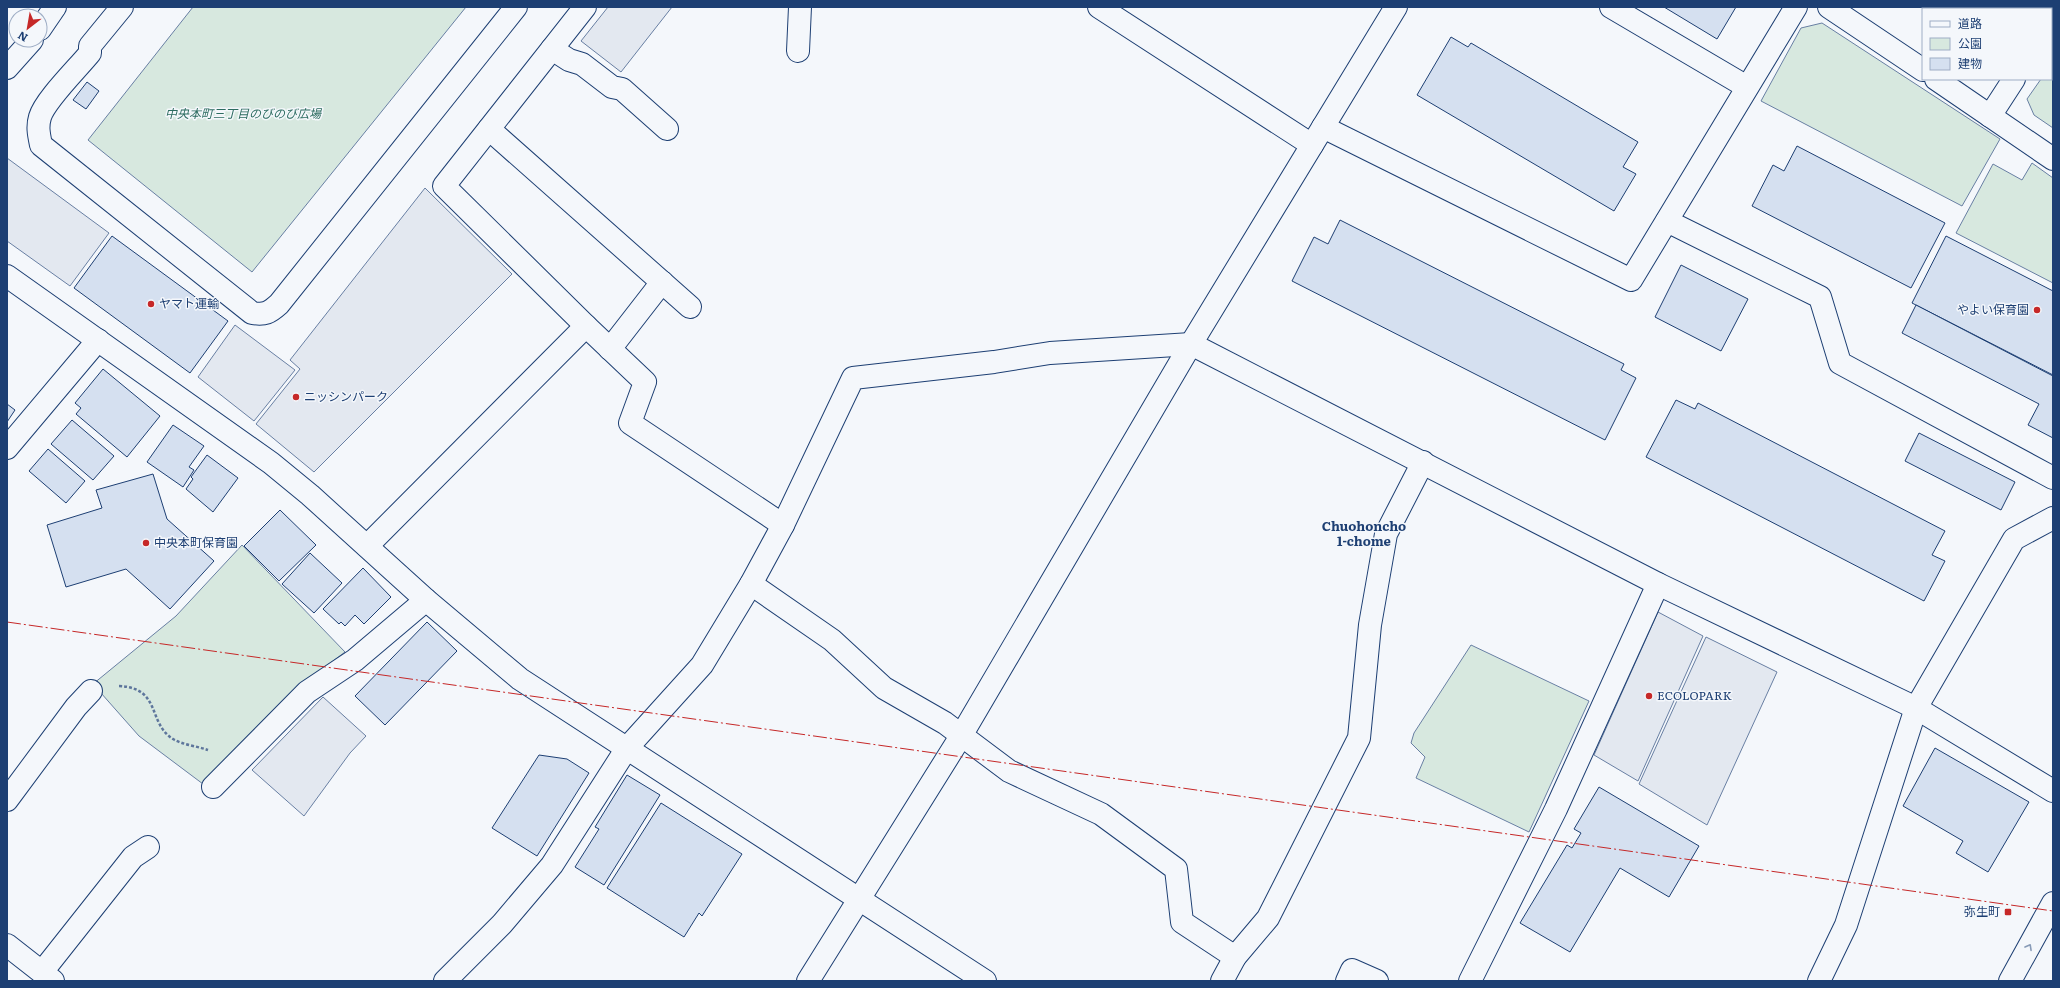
<svg xmlns="http://www.w3.org/2000/svg" width="2060" height="988" viewBox="0 0 2060 988" font-family="Literata,'Noto Sans JP',serif">
	<rect width="100%" height="100%" fill="#f4f7fb"/>
	<!-- green -->
	<g fill="#d7e8df" stroke="#687fa3">
		<path d="M193,7H466L252,272L88,140Z"/>
		<path d="M1822,23L2000,139L1962,206L1761,101L1801,28Z"/>
		<path d="M2053,63V128L2034,115L2027,99L2041,79H2051V65Z"/>
		<path d="M2032,163L2053,178V283L1956,233L1993,164L2022,180Z"/>
		<path d="M242,545L345,652L301,685L203,784L139,736L93,684L176,616Z"/>
		<path d="M1471,645L1589,701L1529,832L1416,778L1425,757L1411,743L1414,733Z"/>
	</g>
	<!-- parking -->
	<g fill="#e3e8f0" stroke="#687fa3">
		<path d="M608,7H672L621,72L581,41Z"/>
		<path d="M7,158L109,233L70,286L7,241Z"/>
		<path d="M425,188L512,274L314,472L256,424L300,369L290,360Z"/>
		<path d="M235,325L295,370L254,421L198,377Z"/>
		<path d="M1658,612L1703,636L1638,781L1594,755Z"/>
		<path d="M1706,637L1777,672L1707,825L1639,784Z"/>
		<path d="M323,697L366,736L350,753L304,816L252,770Z"/>
	</g>
	<!-- building -->
	<g fill="#d5e0f0" stroke="#1d3f73">
		<path d="M1664,7H1736L1717,39Z"/>
		<path d="M1451,37L1468,47L1471,43L1638,142L1623,167L1636,174L1614,211L1417,95Z"/>
		<path d="M87,82L99,91L86,109L73,100Z"/>
		<path d="M1797,146L1945,223L1911,288L1752,206L1773,165L1784,171Z"/>
		<path d="M1340,220L1624,364L1621,370L1636,378L1605,440L1292,281L1314,237L1328,244Z"/>
		<path d="M112,236L228,321L190,373L74,288Z"/>
		<path d="M1946,236L2053,291V375L1912,303Z"/>
		<path d="M1681,265L1748,299L1721,351L1655,317Z"/>
		<path d="M1916,305L2053,376V438L2028,425L2039,404L1902,333Z"/>
		<path d="M103,369L160,416L127,457L76,414L81,408L75,403Z"/>
		<path d="M1676,400L1695,409L1698,403L1945,531L1932,555L1945,561L1924,601L1646,457Z"/>
		<path d="M7,404L15,410L7,422Z"/>
		<path d="M72,420L114,456L93,480L51,444Z"/>
		<path d="M173,425L204,446L189,467L194,470L183,487L147,462Z"/>
		<path d="M1919,433L2015,482L2001,510L1905,461Z"/>
		<path d="M48,449L85,481L66,503L29,471Z"/>
		<path d="M207,455L238,478L213,512L186,489L193,479L191,477Z"/>
		<path d="M153,474L167,519L214,561L170,609L126,569L66,587L47,525L102,508L96,490Z"/>
		<path d="M280,510L316,545L279,581L244,546Z"/>
		<path d="M310,553L342,583L314,613L282,584Z"/>
		<path d="M363,568L391,597L364,624L355,615L345,626L341,622L339,624L323,609Z"/>
		<path d="M427,622L457,651L385,725L355,696Z"/>
		<path d="M1935,748L2029,802L1988,872L1956,853L1963,841L1903,806Z"/>
		<path d="M539,755L567,759L589,773L537,856L492,828Z"/>
		<path d="M627,775L660,795L604,885L575,867L599,829L595,827Z"/>
		<path d="M1599,787L1699,846L1669,897L1620,868L1570,952L1520,923L1567,845L1572,848L1581,833L1574,829Z"/>
		<path d="M661,803L742,854L702,916L699,913L684,937L607,888Z"/>
	</g>
	<g fill="none" stroke-linecap="round" stroke-linejoin="round">
		<!-- minor casing -->
		<g stroke="#1d3f73" stroke-width="24">
			<g id="minor">
				<path d="M122,7L90,46V53C78,68 45,100 40,117C37,127 39,135 41,145L252,313C265,315 269,313 279,304L516,7"/>
				<path d="M585,7L444,186L586,326L645,382L630,423L783,525"/>
				<path d="M1099,7L1312,145"/>
				<path d="M1611,7L1747,87"/>
				<path d="M1829,7L1923,70"/>
				<path d="M2051,20L2053,17"/>
				<path d="M40,29L55,7"/>
				<path d="M552,49L569,60L582,64L612,87L622,89L667,129"/>
				<path d="M798,51L800,7"/>
				<path d="M7,68L32,40"/>
				<path d="M1936,79L2053,159"/>
				<path d="M1990,116L2014,79"/>
				<path d="M1323,127L1631,280L1796,7"/>
				<path d="M489,129L690,307"/>
				<path d="M1667,221L1820,297L1840,363L2053,478"/>
				<path d="M7,276L271,463L310,495L426,600L520,679L985,981"/>
				<path d="M610,349L662,282"/>
				<path d="M7,448L98,340"/>
				<path d="M367,546L586,326"/>
				<path d="M751,584L832,640L884,688L945,723L1009,771L1101,814L1176,869L1182,922L1235,957"/>
				<path d="M213,787L307,692L355,660L426,600"/>
				<path d="M7,800L76,707L91,691"/>
				<path d="M7,945L53,981"/>
				<path d="M42,972L133,857L148,847"/>
				<path d="M445,981L502,924L552,865L627,748L702,665L751,584L783,525L853,378L994,362L1050,353L1191,344L1658,584L1916,708L2053,791"/>
				<path d="M808,981L961,736L1191,344L1396,7"/>
				<path d="M1222,981L1235,957L1268,918L1359,738L1370,625L1386,534L1423,462"/>
				<path d="M1347,981L1352,970L1377,981"/>
				<path d="M1470,981L1556,809L1658,584"/>
				<path d="M1819,981L1846,925L1916,708L2014,539L2053,518"/>
			</g>
		</g>
		<!-- highway casing -->
		<g stroke="#1d3f73" stroke-width="24">
			<path id="highway" d="M2010,981L2053,903"/>
		</g>
		<!-- path -->
		<path stroke="#5e769c" stroke-width="2.5" stroke-dasharray="3 2" stroke-linecap="butt" d="M119,686C162,688 147,723 173,739C183,745 197,746 208,750"/>
		<!-- minor -->
		<use href="#minor" stroke="#f4f7fb" stroke-width="22"/>
		<!-- highway -->
		<use href="#highway" stroke="#f4f7fb" stroke-width="22"/>
		<!-- power -->
		<path stroke="#c62828" stroke-width="1" stroke-dasharray="14 3 2 3" stroke-linecap="butt" d="M7,622L2053,911"/>
	</g>
	<!-- one-way arrows -->
	<defs><path id="oneway-chevron" d="M-2-3.5L2.5 0L-2 3.5" fill="none" stroke-width="1.6" stroke-linecap="round" stroke-linejoin="round"/></defs>
	<use stroke="#889bb7" href="#oneway-chevron" transform="translate(2029 947) rotate(-61)"/>
	<!-- markers -->
	<g fill="#c62828" stroke="#f4f7fb" stroke-width="1.5">
		<circle cx="151" cy="304" r="4"/>
		<circle cx="2037" cy="310" r="4"/>
		<circle cx="296" cy="397" r="4"/>
		<circle cx="146" cy="543" r="4"/>
		<circle cx="1649" cy="696" r="4"/>
		<rect x="2004" y="908" width="8" height="8" rx="2"/>
	</g>
	<g text-anchor="middle" stroke-width="3" stroke-linejoin="round" paint-order="stroke">
		<!-- park labels -->
		<g font-size="12" font-style="italic" fill="#2c6c60" stroke="#f4f7fb">
			<text x="243" y="118">中央本町三丁目のびのび広場</text>
		</g>
		<!-- poi labels -->
		<g font-size="12" fill="#1d3f73" stroke="#f4f7fb" text-anchor="start">
			<text x="159" y="308">ヤマト運輸</text>
			<text x="2029" y="314" text-anchor="end">やよい保育園</text>
			<text x="304" y="401">ニッシンパーク</text>
			<text x="154" y="547">中央本町保育園</text>
			<text x="1657" y="700">ECOLOPARK</text>
			<text x="2000" y="916" text-anchor="end">弥生町</text>
		</g>
		<!-- neighbourhood labels -->
		<g font-size="13" font-weight="bold" fill="#1d3f73" stroke="#f4f7fb">
			<text x="1364" y="531">Chuohoncho<tspan x="1364" dy="15">1-chome</tspan></text>
		</g>
	</g>
	<!-- border -->
	<rect width="2060" height="988" fill="none" stroke="#1d3f73" stroke-width="16"/>
	<!-- legend -->
	<rect x="1922" y="8" width="130" height="72" fill="#f4f7fb" stroke="#9eadc5"/>
	<rect x="1930" y="21" width="20" height="6" fill="#f4f7fb" stroke="#9eadc5"/>
	<text x="1958" y="28" font-size="12" fill="#1d3f73">道路</text>
	<rect x="1930" y="38" width="20" height="12" fill="#d7e8df" stroke="#9eadc5"/>
	<text x="1958" y="48" font-size="12" fill="#1d3f73">公園</text>
	<rect x="1930" y="58" width="20" height="12" fill="#d5e0f0" stroke="#9eadc5"/>
	<text x="1958" y="68" font-size="12" fill="#1d3f73">建物</text>
	<!-- north arrow -->
	<g transform="translate(28 28) rotate(211)"><circle r="19" fill="#f4f7fb" stroke="#9eadc5"/>
	<path d="M0-3L7 15L0 10L-7 15Z" fill="#c62828"/>
	<text y="-6" font-size="11" font-weight="bold" text-anchor="middle" fill="#1d3f73">N</text>
	</g>
</svg>
